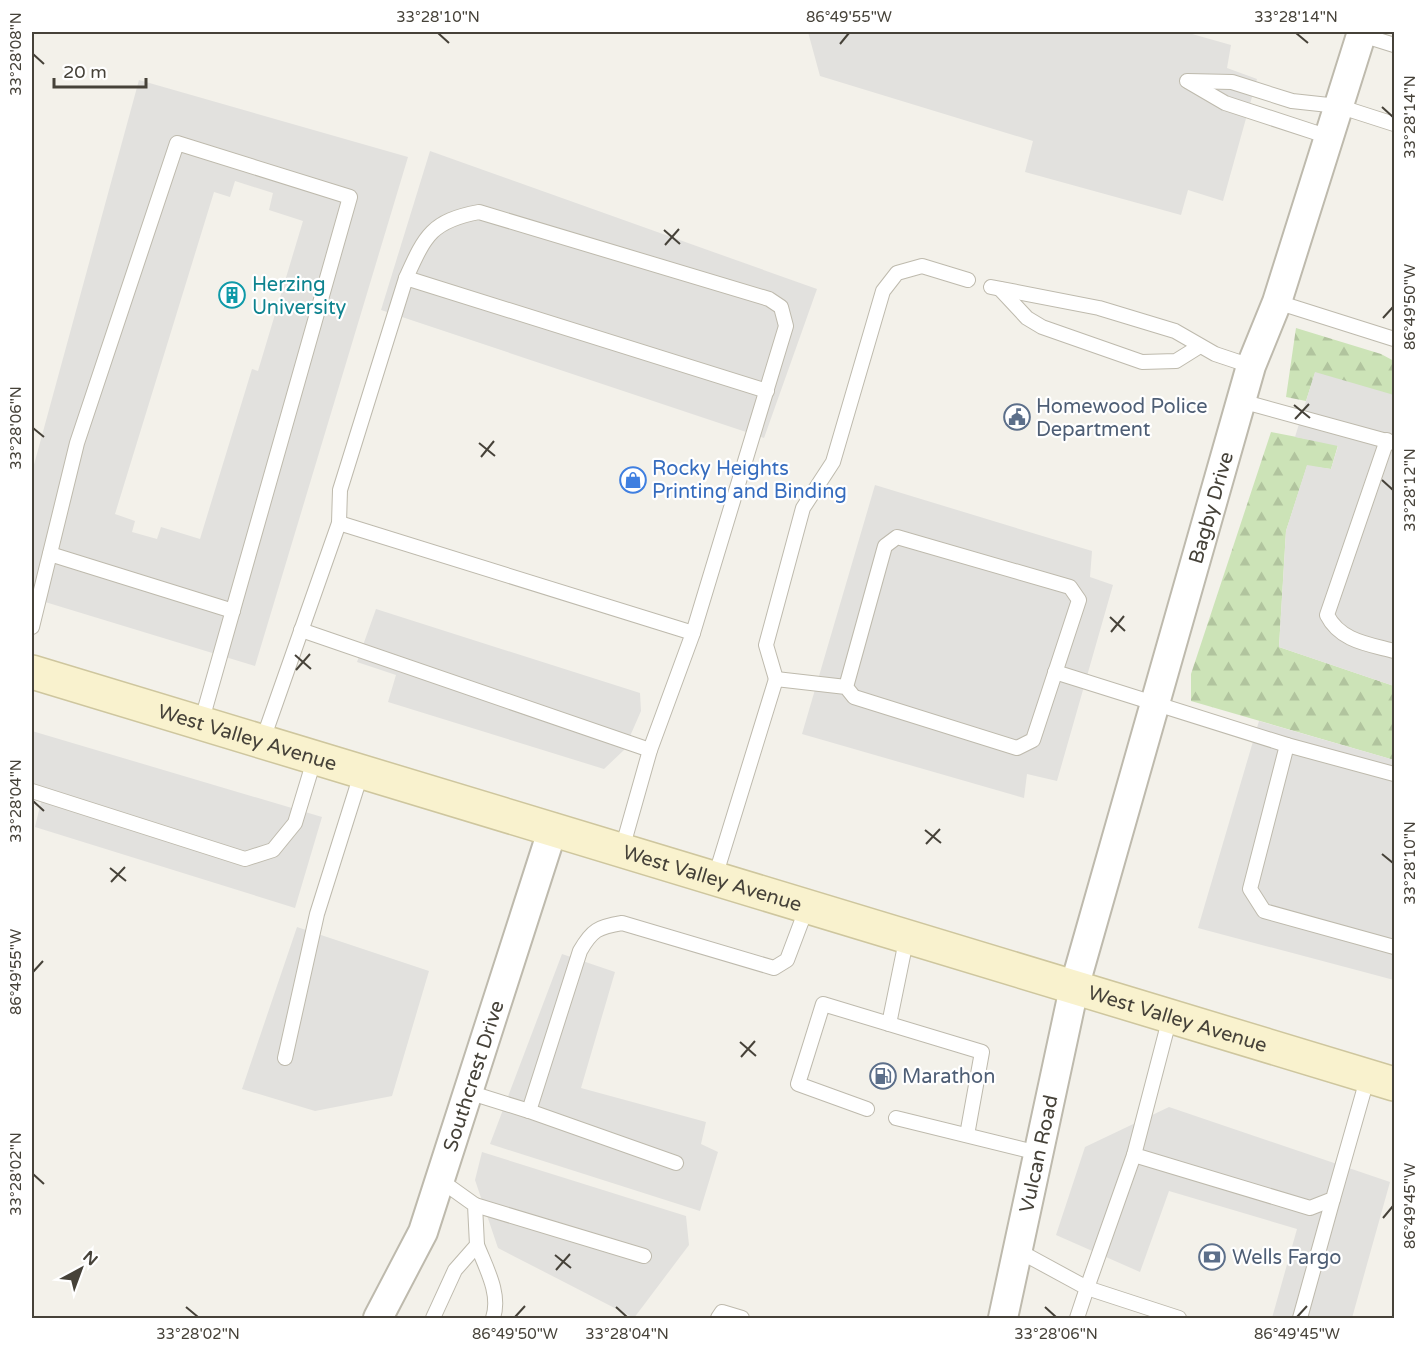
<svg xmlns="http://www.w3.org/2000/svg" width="1426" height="1350" viewBox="0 0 1426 1350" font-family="'Varela Round',sans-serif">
	<defs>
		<pattern id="forest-firs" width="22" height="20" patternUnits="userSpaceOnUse" patternTransform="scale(1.5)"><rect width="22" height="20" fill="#cce3b7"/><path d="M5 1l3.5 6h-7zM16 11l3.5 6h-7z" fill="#b1c49e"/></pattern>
	</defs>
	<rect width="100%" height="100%" fill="#f3f1ea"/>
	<!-- forest -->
	<g fill="url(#forest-firs)">
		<path d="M1296,328L1381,354L1394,361V396L1315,373L1306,401L1286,397Z"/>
		<path d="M1271,432L1338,445L1331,469L1307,466L1286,531L1279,647L1394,686V760L1191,701V674Z"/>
	</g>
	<!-- parking -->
	<g fill="#e2e1de" fill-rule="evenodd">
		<path d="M808,32H1185L1231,45L1227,68L1257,79L1223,201L1188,190L1181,215L1025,172L1033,141L820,76Z"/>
		<path d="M139,80L408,157L255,666L32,598V472ZM235,181L273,193L269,210L303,221L258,371L252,369L200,539L161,527L157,539L132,532L135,521L115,514L214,192L230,197Z"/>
		<path d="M430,151L817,289L764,438L381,310Z"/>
		<path d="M1315,372L1394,395V686L1279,647L1286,531L1307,465L1331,469L1338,446L1295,437Z"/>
		<path d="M875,485L1092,551L1090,577L1113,585L1057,781L1027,774L1024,798L802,734Z"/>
		<path d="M376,609L640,693L641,711L624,750L604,769L388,702L396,675L357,662Z"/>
		<path d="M1259,721L1394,760V980L1198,928Z"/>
		<path d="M32,731L322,817L295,908L35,827L41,802L32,799Z"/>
		<path d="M297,927L429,971L392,1096L315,1111L242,1089Z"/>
		<path d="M562,954L615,972L581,1088L706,1122L701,1144L718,1152L700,1211L490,1144Z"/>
		<path d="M1169,1107L1390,1182L1352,1318H1272L1297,1229L1169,1191L1140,1272L1056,1235L1085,1147Z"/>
		<path d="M482,1152L686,1216L689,1245L634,1318L498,1248L475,1180Z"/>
	</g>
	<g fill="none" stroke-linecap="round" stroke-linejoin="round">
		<!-- lane casing -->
		<g stroke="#bebaad" stroke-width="16">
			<g id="lane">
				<path d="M1359,34L1394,45"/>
				<path d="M1187,81L1232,82L1292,101L1338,106L1394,124"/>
				<path d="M1189,82L1225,103L1329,137"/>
				<path d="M406,278C425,236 431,221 479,212L769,299L781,307L786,326L693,633"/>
				<path d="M991,287L1099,308L1175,331L1215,354L1251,366"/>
				<path d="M1000,289L1027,318L1042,327L1142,362L1176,361L1200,346"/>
				<path d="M1277,302L1394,339"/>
				<path d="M1241,401L1394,443"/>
				<path d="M1387,440L1327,615C1340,641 1368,644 1394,651"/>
				<path d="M339,523L340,490L406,278L767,391"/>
				<path d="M50,554L233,611"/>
				<path d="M32,627L77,443L177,143L350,197L201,723"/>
				<path d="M301,630L650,750"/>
				<path d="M1055,672L1287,745L1250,889L1264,911L1394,947"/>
				<path d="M776,679L766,645L803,508L833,462L883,291L897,273L922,266L968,280"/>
				<path d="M262,742L339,523L693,633L650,750L622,849"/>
				<path d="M1287,745L1394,774"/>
				<path d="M32,791L245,859L273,850L295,823L315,757"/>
				<path d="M715,877L776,679L846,687L885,546L897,537L1070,587L1079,600L1033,740L1017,748L854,697L846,687"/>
				<path d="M1170,1017L1134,1155L1310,1208L1333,1199L1368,1076"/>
				<path d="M889,1024L907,936"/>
				<path d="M285,1058L317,914L362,771"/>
				<path d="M468,1092L529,1111L580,951C592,930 598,927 622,923L774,968L787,960L807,907"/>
				<path d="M867,1109L798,1084L823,1004L982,1052L967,1135"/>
				<path d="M529,1111L676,1163"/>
				<path d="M896,1118L1038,1153"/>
				<path d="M1134,1155L1087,1288L1179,1318"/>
				<path d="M475,1205L644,1256"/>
				<path d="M477,1245C486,1268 501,1294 493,1318"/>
				<path d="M1017,1250L1087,1288L1077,1318"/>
				<path d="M433,1318L455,1270L477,1245L475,1205L440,1180"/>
				<path d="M718,1318L722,1312L742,1318"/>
				<path d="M1300,1318L1333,1199"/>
			</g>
		</g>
		<!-- street casing -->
		<g stroke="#bebaad" stroke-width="32">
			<g id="street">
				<path id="s1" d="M378,1318L423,1232L553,828"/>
				<path id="s2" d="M1003,1318L1074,988L1251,366L1277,302L1362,32"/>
			</g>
		</g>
		<!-- secondary casing -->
		<g stroke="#cec69e" stroke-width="36">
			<g id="secondary">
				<path id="s3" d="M32,672L1394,1084"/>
			</g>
		</g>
		<!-- lane -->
		<use href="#lane" stroke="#fff" stroke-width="14"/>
		<!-- street -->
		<use href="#street" stroke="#fff" stroke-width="28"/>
		<!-- secondary -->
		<use href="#secondary" stroke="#f9f2ce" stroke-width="33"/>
	</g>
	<!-- ticks -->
	<path fill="none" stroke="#464239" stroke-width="2" d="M438,33L449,43M1296,33L1308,43M840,44L849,33M33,54L44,64M1382,107L1393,117M664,230L680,244M665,245L679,229M1383,318L1393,307M1294,405L1310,418M1295,419L1309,404M33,428L44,437M479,443L495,456M481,457L494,441M1382,480L1393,490M1110,617L1125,631M1111,632L1124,616M295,655L311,669M296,670L310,654M33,801L44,811M925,830L941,843M926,844L940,829M1382,854L1393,863M110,868L126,881M111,882L125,867M33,972L43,961M740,1042L756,1056M741,1057L755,1041M33,1174L44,1184M1383,1218L1393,1206M555,1255L571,1268M556,1270L570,1254M186,1307L198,1317M616,1307L627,1317M1045,1307L1056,1317M515,1317L525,1306M1297,1317L1307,1306"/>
	<!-- icons -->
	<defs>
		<g id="building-ring" transform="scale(1.35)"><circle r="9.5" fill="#fff" stroke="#0f9aa8" stroke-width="1.5"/><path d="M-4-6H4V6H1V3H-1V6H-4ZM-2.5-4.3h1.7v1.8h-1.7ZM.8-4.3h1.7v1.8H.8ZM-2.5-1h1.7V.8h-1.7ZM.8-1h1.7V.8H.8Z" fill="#0f9aa8"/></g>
		<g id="civic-ring" transform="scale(1.35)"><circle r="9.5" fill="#fff" stroke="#5c6f8a" stroke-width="1.5"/><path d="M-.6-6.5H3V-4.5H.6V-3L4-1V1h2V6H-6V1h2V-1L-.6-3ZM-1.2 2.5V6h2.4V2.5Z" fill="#5c6f8a"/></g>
		<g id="shop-ring" transform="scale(1.35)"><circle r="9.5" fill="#fff" stroke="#3f7fe0" stroke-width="1.5"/><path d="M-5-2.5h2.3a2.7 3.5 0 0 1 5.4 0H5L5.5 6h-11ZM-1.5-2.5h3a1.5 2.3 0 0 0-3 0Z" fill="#3f7fe0"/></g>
		<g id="fuel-ring" transform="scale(1.35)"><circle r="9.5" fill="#fff" stroke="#5c6f8a" stroke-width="1.5"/><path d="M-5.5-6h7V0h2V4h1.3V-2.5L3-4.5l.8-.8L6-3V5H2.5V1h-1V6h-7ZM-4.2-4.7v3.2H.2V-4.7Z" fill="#5c6f8a"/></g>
		<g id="bank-ring" transform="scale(1.35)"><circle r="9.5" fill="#fff" stroke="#5c6f8a" stroke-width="1.5"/><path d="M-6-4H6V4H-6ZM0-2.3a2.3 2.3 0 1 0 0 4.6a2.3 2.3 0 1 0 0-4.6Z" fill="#5c6f8a"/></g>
	</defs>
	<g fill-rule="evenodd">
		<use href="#building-ring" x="232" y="295"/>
		<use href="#civic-ring" x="1017" y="417"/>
		<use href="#shop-ring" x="633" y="480"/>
		<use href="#fuel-ring" x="883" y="1076"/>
		<use href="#bank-ring" x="1212" y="1257"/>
	</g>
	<g text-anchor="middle" stroke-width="4.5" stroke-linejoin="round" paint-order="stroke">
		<!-- culture labels -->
		<g font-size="20" fill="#0d838f" stroke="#fff" text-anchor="start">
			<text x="252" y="291">Herzing<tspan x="252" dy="23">University</tspan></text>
		</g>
		<!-- service labels -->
		<g font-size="20" fill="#4e5e75" stroke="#fff" text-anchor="start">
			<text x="1036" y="413">Homewood Police<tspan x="1036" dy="23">Department</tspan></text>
			<text x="902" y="1083">Marathon</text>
			<text x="1232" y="1264">Wells Fargo</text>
		</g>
		<!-- shop labels -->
		<g font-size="20" fill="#366cbe" stroke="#fff" text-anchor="start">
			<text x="652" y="475">Rocky Heights<tspan x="652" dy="23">Printing and Binding</tspan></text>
		</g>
		<!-- street labels -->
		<g font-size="20" fill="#464239" stroke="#fff">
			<text dy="7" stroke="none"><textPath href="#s2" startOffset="837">Bagby Drive</textPath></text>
			<text dy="7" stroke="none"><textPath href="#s3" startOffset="225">West Valley Avenue</textPath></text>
			<text dy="7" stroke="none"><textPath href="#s3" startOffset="711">West Valley Avenue</textPath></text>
			<text dy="7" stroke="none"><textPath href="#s3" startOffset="1197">West Valley Avenue</textPath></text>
			<text dy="7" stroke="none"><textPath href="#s1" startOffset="261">Southcrest Drive</textPath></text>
			<text dy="7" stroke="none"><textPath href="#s2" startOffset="168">Vulcan Road</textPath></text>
		</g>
	</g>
	<!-- border -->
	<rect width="1426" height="1350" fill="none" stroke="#ffffff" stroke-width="66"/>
	<!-- north arrow -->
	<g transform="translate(81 1269) rotate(41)" stroke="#ffffff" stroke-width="4.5" paint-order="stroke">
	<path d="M0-4.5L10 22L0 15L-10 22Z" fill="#464239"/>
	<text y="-9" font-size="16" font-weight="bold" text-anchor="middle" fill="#464239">N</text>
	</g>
	<!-- scale -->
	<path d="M54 78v9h92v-9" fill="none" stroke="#464239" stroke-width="3"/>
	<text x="63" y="78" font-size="18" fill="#464239" stroke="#ffffff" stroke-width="4.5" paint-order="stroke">20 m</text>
	<rect x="33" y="33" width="1360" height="1284" fill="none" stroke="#464239" stroke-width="2"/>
	<g font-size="15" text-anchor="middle" fill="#464239">
		<text x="438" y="22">33°28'10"N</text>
		<text x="849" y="22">86°49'55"W</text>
		<text x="1296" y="22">33°28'14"N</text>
		<text transform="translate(16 54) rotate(-90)" y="5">33°28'08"N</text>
		<text transform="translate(1410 117) rotate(-90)" y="5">33°28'14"N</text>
		<text transform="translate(1410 307) rotate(-90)" y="5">86°49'50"W</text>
		<text transform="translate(16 428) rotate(-90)" y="5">33°28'06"N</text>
		<text transform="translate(1410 490) rotate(-90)" y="5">33°28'12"N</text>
		<text transform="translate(16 801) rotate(-90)" y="5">33°28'04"N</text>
		<text transform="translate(1410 863) rotate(-90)" y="5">33°28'10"N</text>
		<text transform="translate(16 972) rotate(-90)" y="5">86°49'55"W</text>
		<text transform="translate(16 1174) rotate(-90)" y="5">33°28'02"N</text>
		<text transform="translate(1410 1206) rotate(-90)" y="5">86°49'45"W</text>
		<text x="198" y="1339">33°28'02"N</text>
		<text x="515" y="1339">86°49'50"W</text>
		<text x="627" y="1339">33°28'04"N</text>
		<text x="1056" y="1339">33°28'06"N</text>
		<text x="1297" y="1339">86°49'45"W</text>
	</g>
</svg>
